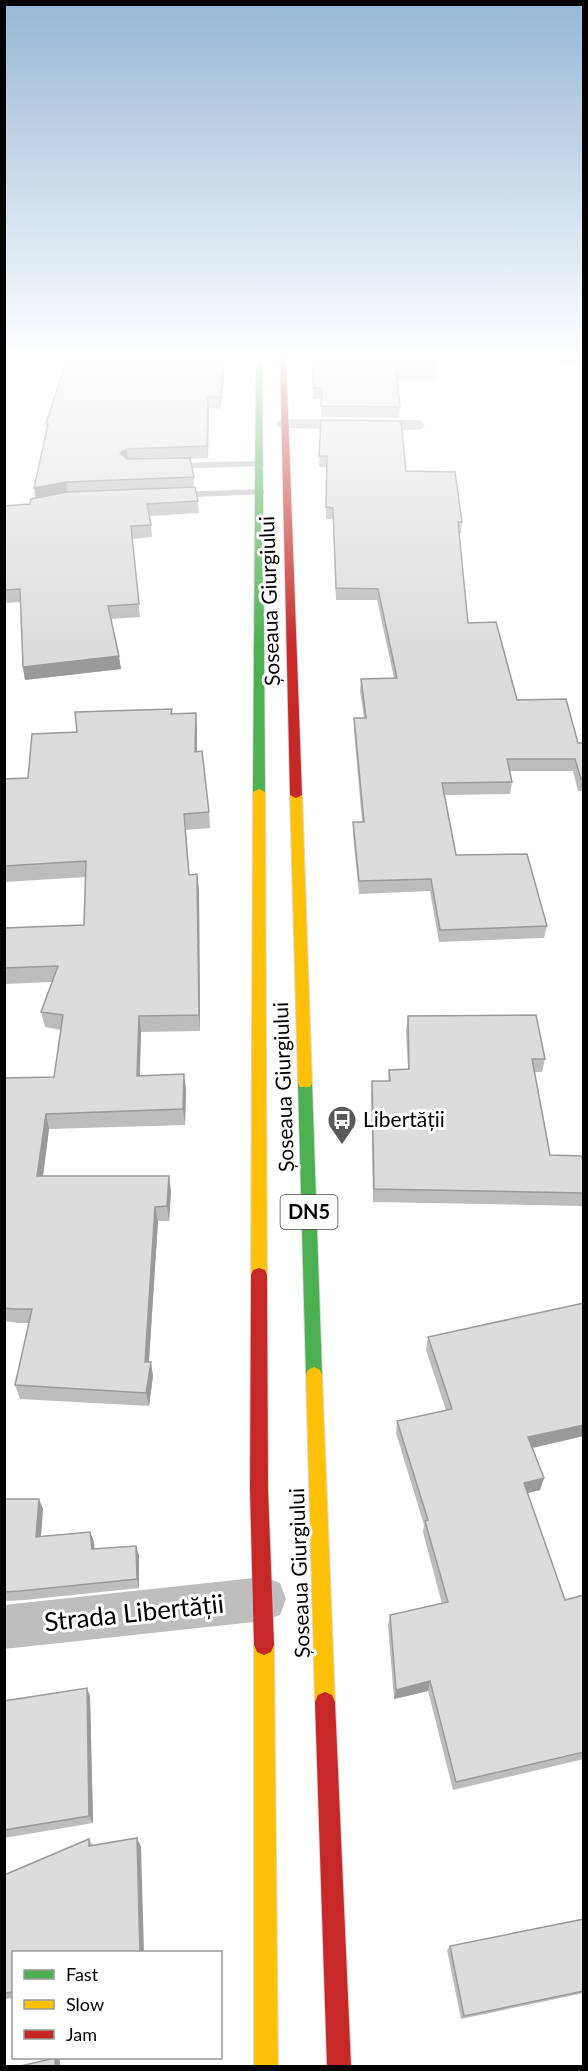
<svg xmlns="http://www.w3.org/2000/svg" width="588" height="2071" viewBox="0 0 588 2071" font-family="Lato,sans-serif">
	<rect width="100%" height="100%" fill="#fff"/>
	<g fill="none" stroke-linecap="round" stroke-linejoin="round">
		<!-- fast casing -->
		<g stroke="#dbdbdb" stroke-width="2">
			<g id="fast">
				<path d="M256,358H262L265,792L259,795L253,792Z"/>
				<path d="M305,1078L310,1079L312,1083L322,1375L320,1380L314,1383L308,1380L306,1375L298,1083L300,1079Z"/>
			</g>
		</g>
		<!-- slow casing -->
		<g stroke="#dbdbdb" stroke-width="2">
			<g id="slow">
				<path d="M259,789L265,792L267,1275L265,1280L259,1282L253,1280L251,1275L253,792Z"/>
				<path d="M296,792L302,795L312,1083L310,1087H300L298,1083L290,795Z"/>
				<path d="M314,1367L320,1370L322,1375L335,1702L332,1709L325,1712L318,1709L315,1702L306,1375L308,1370Z"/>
				<path d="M264,1635L271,1638L274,1645L278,2066H254V1645L257,1638Z"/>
			</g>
		</g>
		<!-- jam casing -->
		<g stroke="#dbdbdb" stroke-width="2">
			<g id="jam">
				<path d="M280,358H286L302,795L296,798L290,795Z"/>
				<path d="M259,1268L265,1270L267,1275L268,1490L274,1645L271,1652L264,1655L257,1652L254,1645L250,1490L251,1275L253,1270Z"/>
				<path d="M325,1692L332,1695L335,1702L351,2066H327L315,1702L318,1695Z"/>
			</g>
		</g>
		<!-- lane -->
		<g fill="#bebebe" fill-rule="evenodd">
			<path d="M260,461L265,464L263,466L171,469L166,466L171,463Z"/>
			<path d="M260,489L264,490V494L177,498L172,495L177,492Z"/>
		</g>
		<!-- street -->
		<g fill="#bebebe" fill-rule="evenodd">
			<path d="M285,419L416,420L422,421L425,425L422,429L416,430L279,428L276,424L279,420Z"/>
			<path d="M264,1577L280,1583L286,1599L280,1615L264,1621L4,1649V1605Z"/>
		</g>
		<!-- fast -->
		<use href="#fast" fill="#4caf50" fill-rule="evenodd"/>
		<!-- slow -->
		<use href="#slow" fill="#ffc107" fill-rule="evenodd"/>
		<!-- jam -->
		<use href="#jam" fill="#c62828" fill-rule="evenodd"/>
	</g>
	<!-- wall -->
	<g fill="#bdbdbd">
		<path d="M67,358H225L224,379L220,409L209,408L208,458L190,459L194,477V487L198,501L199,513L150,516L152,537L132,539L140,617L111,619L121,669L25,680L23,667L21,602L4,603V506L30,504L35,498L47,429L46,424Z"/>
		<path d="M311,358H432L436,369L435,380H397L400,407L399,418L321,417V398L313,399Z"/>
		<path d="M559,358H584V364H562Z"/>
		<path d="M321,420L406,471L462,522L461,533H459L468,623L517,700L578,743H584V791H578L573,771H510L512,782L510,794L445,795L456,855L547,926L544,938L439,942L430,891L359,894L353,834V822H362L354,730V718H364L360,691L361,679L394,678L377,600H336L333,519H326L327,467H319Z"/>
		<path d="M196,713L197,752L209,812L210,828L186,830L189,875L197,874L199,890L200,1031L141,1032L140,1076L184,1074L186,1090L185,1125L49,1129L43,1176L171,1191L169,1221H158L149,1362L153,1376L149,1406L20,1399L15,1385L29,1323H18L4,1321V1078L54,1077L61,1030L45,1027L41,1012L52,982L4,984V928L84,925L86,877L4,882V779L28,778L77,732L172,714Z"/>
		<path d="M408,1016L545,1059L542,1072H535L550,1155L584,1167V1206L373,1202L371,1094L372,1081H388L389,1070H408L406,1030Z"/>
		<path d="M428,1337L532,1448L544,1478L540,1490L527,1493L565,1600L584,1595V1759L453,1790L428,1691L394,1699L388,1625L390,1615L442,1604L423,1532L424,1525L396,1433L397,1421L446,1410L426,1350Z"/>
		<path d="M4,1499L43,1509L41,1536L90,1532L94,1542V1549L136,1546L139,1556V1588L25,1600L4,1601Z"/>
		<path d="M90,1696L93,1823L4,1838V1701Z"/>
		<path d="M137,1838L141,1847L14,1953V1998L4,1999V1875L89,1839L93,1845Z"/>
		<path d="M584,1919V1993L461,2019L447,1950L450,1946Z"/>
	</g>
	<!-- shaded-wall -->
	<g fill="#9a9a9a">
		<path d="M224,358H225L224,379L220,409V397Z"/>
		<path d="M208,397L209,408L208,458L207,446Z"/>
		<path d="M127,449L128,461L120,453Z"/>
		<path d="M66,482L68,494L36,500L34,488Z"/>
		<path d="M119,656L121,669L25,680L23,667Z"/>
		<path d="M196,713L197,729V767L195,752Z"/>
		<path d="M197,874L199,890L200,1031L199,1015Z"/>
		<path d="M139,1016L141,1032L139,1091L137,1076Z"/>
		<path d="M184,1074L186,1090L185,1125L183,1109Z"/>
		<path d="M46,1114L49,1129L41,1191L37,1176Z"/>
		<path d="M169,1176L171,1191L169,1221L167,1206Z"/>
		<path d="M155,1207L158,1221L148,1375L145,1362Z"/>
		<path d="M151,1362L153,1376L149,1406L146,1393Z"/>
		<path d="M584,1425V1436L524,1450L528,1437Z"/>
		<path d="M544,1478L540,1490L520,1495L524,1483Z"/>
		<path d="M39,1499L43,1509L40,1547L36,1537Z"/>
		<path d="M90,1532L94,1542L95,1559L92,1549Z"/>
		<path d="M136,1546L139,1556V1588L137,1579Z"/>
		<path d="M430,1681L428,1691L394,1699L396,1690Z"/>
		<path d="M87,1688L90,1696L93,1823L89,1816Z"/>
		<path d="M137,1838L141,1847L144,1953H140Z"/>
		<path d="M55,2058L60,2060V2067H55Z"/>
	</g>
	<!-- building -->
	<g fill="#dcdcdc" stroke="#9a9a9a" stroke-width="1.5">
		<path d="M67,358H224L220,397H208L207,446L127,449L120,453L127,459L190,458L194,477L66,482L34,488L48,424H46Z"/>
		<path d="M312,358H432L436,369L396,370L400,407L321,406L322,388H314Z"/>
		<path d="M321,420L401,421L406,471L455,472L462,522H458L468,623L496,622L517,700L566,699L578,743H584V779H581L575,759H507L512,782L442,783L456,855L527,854L547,926L440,930L431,879L359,881L353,822H364L354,718H366L361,679L397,678L378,589L336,588L333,508L326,507L327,456H319Z"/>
		<path d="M195,487L198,501L147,504L151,525L131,526L139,604L108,606L119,656L23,667L20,589L4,590V506L30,504L31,499L67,492Z"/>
		<path d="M172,709L171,714L196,713L195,752L202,751L209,812L184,814L189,875L197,874L199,1015L139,1016L137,1076L184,1074L183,1109L46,1114L37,1176H169L167,1206L155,1207L145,1362H151L146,1393L15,1385L32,1309H13L4,1308V1078L54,1077L63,1015L41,1012L58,966L4,968V928L84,925L86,861L4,866V779L28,778L32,734L77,732L75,712Z"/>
		<path d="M536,1015L545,1059H532L550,1155L582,1156L584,1167V1193L374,1189L372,1081H390L389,1070L409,1069L408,1016Z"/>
		<path d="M584,1303V1425L528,1437L544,1478L524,1483L565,1600L584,1595V1752L456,1782L430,1681L396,1690L390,1615L448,1602L425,1521L428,1520L397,1421L452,1409L428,1337Z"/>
		<path d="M4,1499H39L36,1537L90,1532L92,1549L136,1546L137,1579L20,1591L4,1592Z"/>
		<path d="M87,1688L89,1816L4,1830V1701Z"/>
		<path d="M137,1838L140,1953H14V1992L4,1993V1875L89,1839V1846Z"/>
		<path d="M584,1919V1991L464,2016L450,1946Z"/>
		<path d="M55,2058V2067H16Z"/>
	</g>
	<!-- sky -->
	<linearGradient id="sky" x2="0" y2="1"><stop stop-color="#96b7d6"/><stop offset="0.55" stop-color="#fff"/><stop offset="1" stop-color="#fff" stop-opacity="0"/></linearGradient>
	<rect width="588" height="648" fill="url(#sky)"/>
	<!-- icons -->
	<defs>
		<g id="bus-pin" transform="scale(1.5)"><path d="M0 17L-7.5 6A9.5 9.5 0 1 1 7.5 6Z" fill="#595959" stroke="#fff"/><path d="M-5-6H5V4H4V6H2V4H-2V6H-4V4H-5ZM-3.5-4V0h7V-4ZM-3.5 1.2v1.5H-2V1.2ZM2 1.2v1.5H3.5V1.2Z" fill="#fff"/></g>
	</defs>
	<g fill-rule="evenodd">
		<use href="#bus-pin" x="342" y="1120"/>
	</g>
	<g text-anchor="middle" stroke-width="6" stroke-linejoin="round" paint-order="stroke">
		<!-- shield labels -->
		<rect fill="#fff" stroke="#4c4c4c" stroke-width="1.5" x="280.5" y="1195" width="57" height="34" rx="4.5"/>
		<g font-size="20" font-weight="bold" fill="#000">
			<text x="309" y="1219">DN5</text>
		</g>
		<!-- street labels -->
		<g font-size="21" fill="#000" stroke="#fff">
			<text transform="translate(270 601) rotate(-92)" y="7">Șoseaua Giurgiului</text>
			<text transform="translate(284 1087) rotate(-92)" y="7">Șoseaua Giurgiului</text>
			<text transform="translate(300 1573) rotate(-92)" y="7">Șoseaua Giurgiului</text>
		</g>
		<!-- poi labels -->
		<g font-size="21" fill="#000" stroke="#fff" text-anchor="start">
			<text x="363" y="1127">Libertății</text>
		</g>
		<!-- near-street labels -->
		<g font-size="26" fill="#000" stroke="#fff">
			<text transform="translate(134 1613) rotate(-6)" y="9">Strada Libertății</text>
		</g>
	</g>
	<!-- border -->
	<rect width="588" height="2071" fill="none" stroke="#000000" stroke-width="12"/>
	<!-- legend -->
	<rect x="12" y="1951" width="210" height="108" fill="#ffffff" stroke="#999999" stroke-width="1.5"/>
	<rect x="24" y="1970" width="30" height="9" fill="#4caf50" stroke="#999999" stroke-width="1.5"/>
	<text x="66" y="1981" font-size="18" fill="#000000">Fast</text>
	<rect x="24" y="2000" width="30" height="9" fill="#ffc107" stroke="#999999" stroke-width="1.5"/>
	<text x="66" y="2011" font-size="18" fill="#000000">Slow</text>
	<rect x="24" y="2030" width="30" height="9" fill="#c62828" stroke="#999999" stroke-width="1.5"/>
	<text x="66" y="2041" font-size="18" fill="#000000">Jam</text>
</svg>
